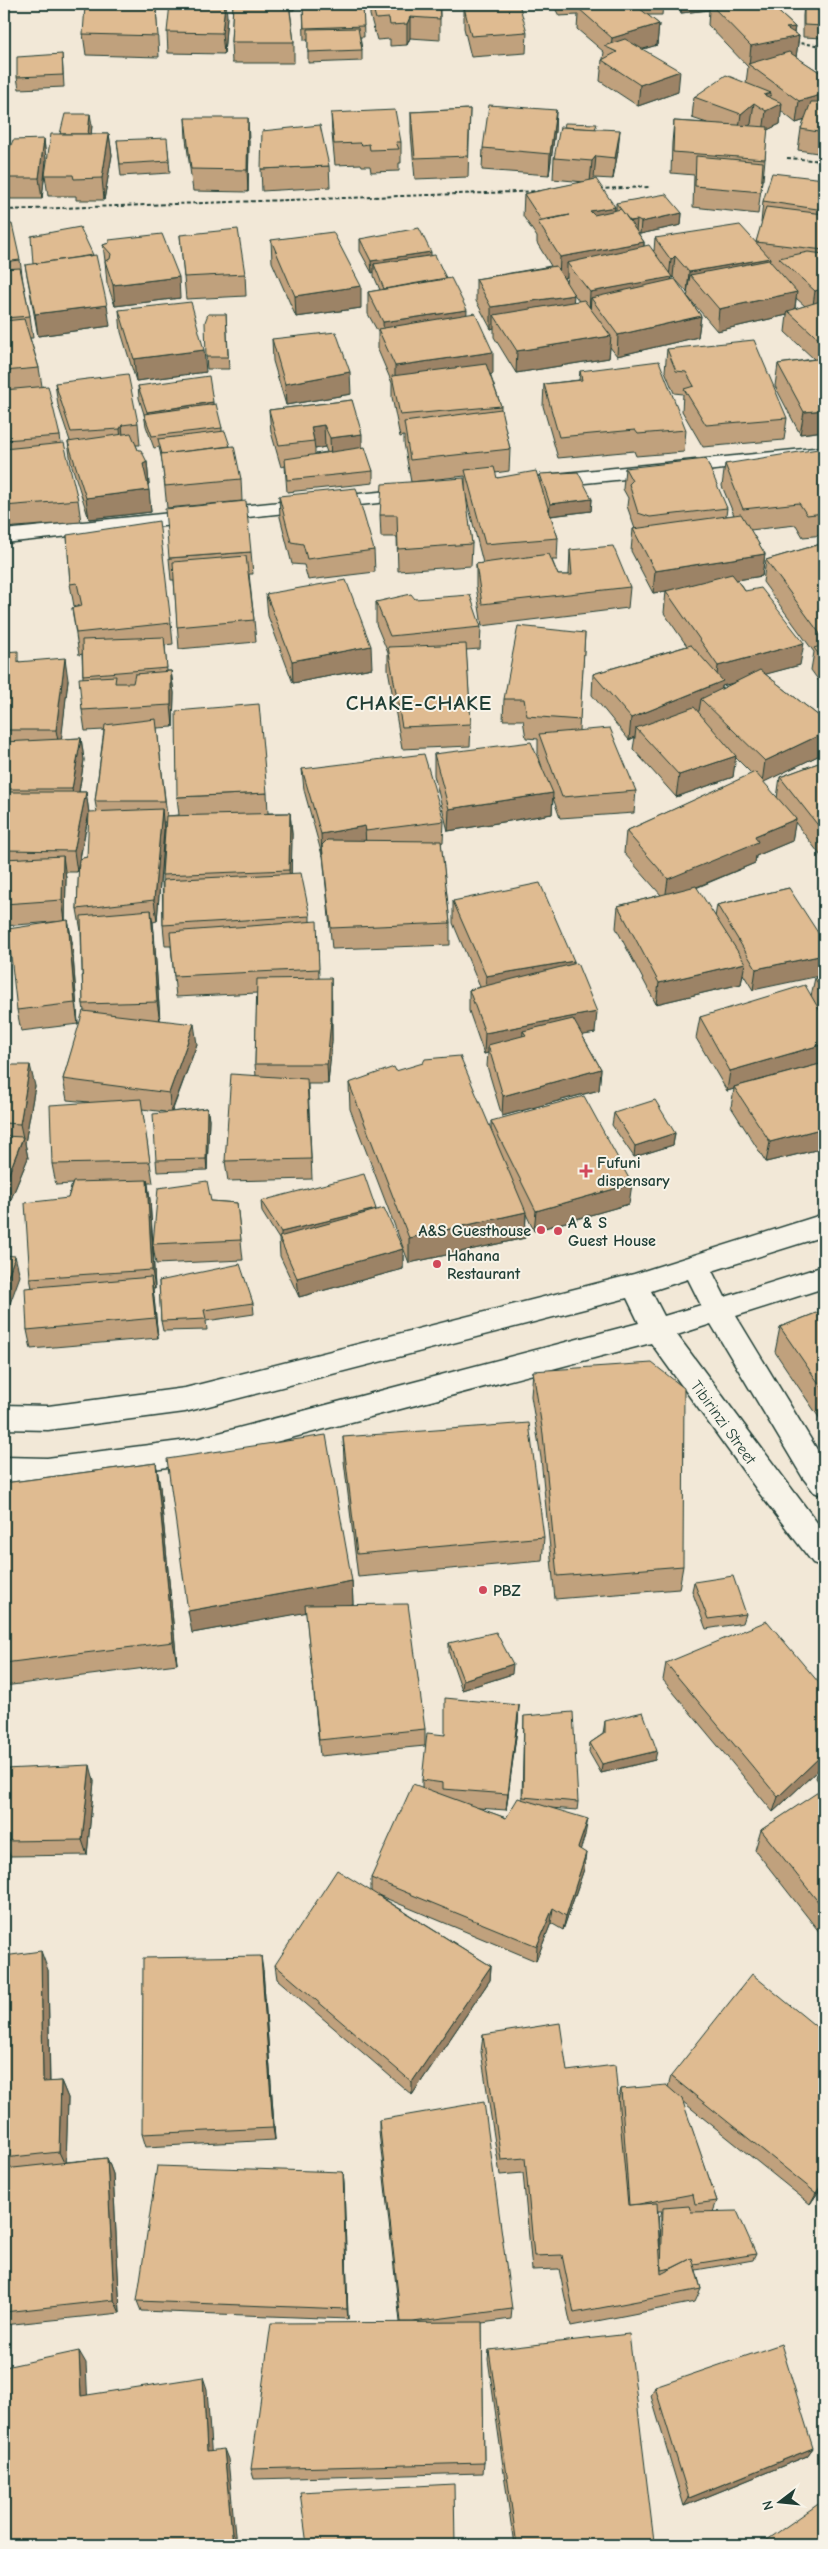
<svg xmlns="http://www.w3.org/2000/svg" width="828" height="2549" viewBox="0 0 828 2549" font-family="'Comic Neue',sans-serif">
	<rect width="100%" height="100%" fill="#f2e8d7"/>
	<filter id="ink" filterUnits="userSpaceOnUse"><feTurbulence type="fractalNoise" baseFrequency=".02" numOctaves="2"/><feDisplacementMap in="SourceGraphic" scale="10" xChannelSelector="R" yChannelSelector="G"/><feConvolveMatrix kernelMatrix="1 2 1 2 8 2 1 2 1" color-interpolation-filters="sRGB"/></filter>
	<g filter="url(#ink)">
		<g fill="none" stroke-linecap="round" stroke-linejoin="round">
			<!-- street casing -->
			<g stroke="#1f3d34" stroke-width="3">
				<g id="street">
					<path d="M824,447V459L545,487L538,485L535,481L538,477L545,475Z"/>
					<path d="M418,488L425,490L428,494L425,498L4,543V530Z"/>
				</g>
			</g>
			<!-- secondary casing -->
			<g stroke="#1f3d34" stroke-width="3">
				<path id="secondary" d="M824,1214V1236L712,1271L725,1297L824,1266V1288L736,1316L824,1461V1496L814,1492L803,1478L711,1324L677,1335L824,1532V1567L813,1563L760,1494L651,1343L196,1463L47,1484L4,1482V1457L47,1458L196,1439L639,1323L627,1298L185,1412L48,1430L4,1429V1405L48,1406L185,1388L634,1274ZM688,1279L701,1305L664,1316L651,1291Z"/>
			</g>
			<!-- path -->
			<g stroke="#1f3d34" stroke-width="2" stroke-dasharray="4 2.5" stroke-linecap="butt">
				<path d="M795,40L799,43L824,46"/>
				<path d="M787,158L824,161"/>
				<path d="M599,189L651,187"/>
				<path d="M4,210L543,191"/>
			</g>
			<!-- street -->
			<use href="#street" fill="#f7f3e8" fill-rule="evenodd"/>
			<!-- secondary -->
			<use href="#secondary" fill="#f7f3e8" fill-rule="evenodd"/>
		</g>
		<!-- wall -->
		<g fill="#c0a17d" stroke="#1f3d34" fill-rule="evenodd">
			<path d="M233,4H295L294,10H290L294,42V63H232L231,42Z"/>
			<path d="M303,4H360V6H363L364,37H360L362,50V61L308,63V40H304Z"/>
			<path d="M370,4H481L440,9V40L410,38L407,45L390,46V39L377,40L370,15Z"/>
			<path d="M553,4H603L605,6L611,4H663L662,15H647L659,24L657,45L643,49L678,92L638,106L600,81L602,60L603,59L604,52L577,29L578,15L559,16Z"/>
			<path d="M678,4H787V5L772,6L795,27L794,33L799,36L796,57L824,75V154L798,150L801,129L805,120L796,123L781,111L780,124L767,130L765,159L763,180H762L758,214L693,207L694,175L671,173L672,143L674,121L707,123L692,118L694,97L746,83L748,67L708,25L709,10L681,13Z"/>
			<path d="M804,4H824V38L803,37V16Z"/>
			<path d="M464,7L527,32L526,53L471,57L464,28Z"/>
			<path d="M156,8L159,57L86,55L83,34Z"/>
			<path d="M227,16L224,54L168,53L167,32Z"/>
			<path d="M62,54L64,87L19,89L17,77Z"/>
			<path d="M470,109L468,177L415,179L411,133V112Z"/>
			<path d="M556,110L555,131L549,175L482,170L483,148Z"/>
			<path d="M331,113L401,142V163H399V171L371,172L370,166H362L361,164L335,165L332,134Z"/>
			<path d="M185,118L249,140L248,192L193,191L186,139Z"/>
			<path d="M92,125L91,134H109L112,155L104,200H76V196H48L45,175L60,134Z"/>
			<path d="M597,129L618,151L613,179L594,178L592,180L615,207L614,210H616V203L682,213L681,225L640,234L638,233L644,242V246L654,251L655,238L756,243L762,223H761L763,201L824,179V431L800,434L775,386L778,364L814,359L785,332L787,315L717,331L688,297L701,316L698,337L617,356L610,347L609,358L516,373L494,337V328L491,329L476,301V279L551,266L537,243V237L523,216L524,194L584,182L553,179L554,158ZM567,277L566,282L564,278ZM673,277L688,293L687,297L671,280ZM573,293L579,301L573,302ZM796,298L805,306L795,309Z"/>
			<path d="M44,139L46,160L42,199H4V150H9Z"/>
			<path d="M117,140L168,149L170,173L121,176Z"/>
			<path d="M329,166L330,187L262,191L261,169Z"/>
			<path d="M4,225L20,260L23,282L30,316L33,338H30L39,368L42,386L60,436L61,443L78,500L81,522L4,528Z"/>
			<path d="M180,235L245,274L246,296L186,299Z"/>
			<path d="M360,239L431,255L446,278L466,314L493,374H490L501,406V411L510,449L509,471L495,473L497,478L540,483V474L592,499L591,511L551,516L558,538L557,560H552L558,575H569L570,550L630,587L628,608L482,626L476,586V564L483,563L465,492L472,544L471,566L398,571L397,537H381L380,515L465,490V476L411,482L404,443V436L400,437L392,397V383L378,350V332L368,314V292L380,290L374,276V272L372,273L360,251Z"/>
			<path d="M271,240L361,308L296,317L272,262Z"/>
			<path d="M109,243L180,298L115,306L107,283L105,261L103,245Z"/>
			<path d="M25,265L110,326L38,336L29,286Z"/>
			<path d="M119,310L206,372L136,381L121,332Z"/>
			<path d="M226,314L229,369H207L206,357Z"/>
			<path d="M272,339L351,394L286,405L273,361Z"/>
			<path d="M667,349L787,418L784,440L703,447L682,411L683,394L674,393L665,371Z"/>
			<path d="M580,371L686,430L684,452L636,456L634,451L558,458L543,406L544,384L579,380Z"/>
			<path d="M55,383L138,423L140,445H136L138,450L147,462L149,484L148,485L151,512L89,519L71,463L68,442L70,441L58,405Z"/>
			<path d="M138,386L213,404L222,428V432L241,479L242,501L167,508L162,460L159,447L154,448L146,426L144,414L139,398Z"/>
			<path d="M352,400L362,447L373,471V483L287,492L285,466L281,467L271,432L269,410ZM325,447L327,452L315,454V449Z"/>
			<path d="M824,463V535L803,537L796,525L750,530L765,554L762,576L737,580L800,665L765,674L824,720V753L763,782L777,798L780,777L824,761V860L795,822L792,841L756,856L755,863L696,888L715,917L717,905L789,888L753,990L743,974L741,984L656,1004L616,928L618,906L661,895L624,853L626,831L752,774L735,757L733,777L676,797L633,749L635,737L629,740L592,695L593,674L687,646L664,613L666,591L671,590L653,593L631,551L633,529H635L627,506L628,498L623,489L625,468L727,508L726,516L734,515L722,486L725,464ZM736,682L722,689V686Z"/>
			<path d="M279,496L374,550L375,572L308,580L304,565L292,564L280,517Z"/>
			<path d="M67,535L171,623L173,644L165,645L167,671H171L174,693L173,727L157,728L167,816L179,815L177,797L267,793L268,813H290L292,834L291,874L310,916V922L318,942L319,978L332,999V1041L328,1084H308L312,1179L228,1181L225,1161L256,1076L255,1064L257,993L176,997L171,946H165L163,925L162,875L165,822H163L164,830L157,921L153,922L160,1020L197,1044L172,1112L207,1108L209,1119L207,1170L157,1172L156,1160L165,1112L142,1109L153,1183H148L150,1200L153,1244L211,1201L237,1203L243,1260L156,1264L153,1246L155,1289H153L158,1338L31,1349L27,1330L32,1288L30,1278L68,1198L72,1184L56,1185L52,1164L89,1102L67,1100L63,1079L84,1011L83,1004L81,931L77,909L79,864L77,872H65L66,878L65,921L4,926V652L20,662L68,680L61,739L81,738L84,760L79,792H86L89,813L80,859L87,857L97,812L95,801L104,730L85,731L82,710L83,678L82,654L79,655L72,608L80,606V605L74,606L70,584Z"/>
			<path d="M824,543V688L811,670L814,652L763,582L766,560Z"/>
			<path d="M251,552L253,574H249L254,620L256,642L179,649L174,580H171L169,558Z"/>
			<path d="M266,594L372,668L293,683L268,616Z"/>
			<path d="M415,599L481,627L480,649L466,650L471,724L470,746L402,749L388,669V653L376,624V602Z"/>
			<path d="M585,633L579,730L636,791L634,813L560,818L553,798L552,814L448,831L434,775V754L542,767L538,755V739L526,738L523,720H503L504,699Z"/>
			<path d="M302,769L444,821L443,842L441,843L450,923V945L332,949L323,855H322L304,790Z"/>
			<path d="M453,901L574,961V964L595,1033L582,1035L601,1069L599,1090L502,1116L487,1066L488,1053L484,1054L469,1011V990L480,987L453,923Z"/>
			<path d="M68,920L72,942L78,1024L21,1031L17,1010Z"/>
			<path d="M4,962L7,1065L35,1086L25,1143L28,1158L4,1216Z"/>
			<path d="M824,976V1148L766,1162L731,1107L734,1089L727,1091L696,1038L700,1017L811,996L815,978Z"/>
			<path d="M349,1083L491,1130V1121L629,1204L534,1231L526,1214L525,1238L409,1263L350,1109Z"/>
			<path d="M614,1113L675,1133L673,1145L634,1157L612,1125Z"/>
			<path d="M261,1201L376,1210L403,1249V1269L299,1297L280,1256L279,1239L262,1212Z"/>
			<path d="M159,1281L253,1303L254,1314L206,1321L207,1330L163,1331L161,1321Z"/>
			<path d="M824,1310V1425L775,1352L780,1327Z"/>
			<path d="M533,1371L683,1566L679,1589L555,1599L541,1458L531,1396Z"/>
			<path d="M343,1437L544,1537L542,1561L358,1577L344,1461Z"/>
			<path d="M156,1463L160,1487L177,1664L4,1686V1483Z"/>
			<path d="M352,1581L353,1604L347,1605L425,1729V1746L320,1756L306,1612L192,1633Z"/>
			<path d="M694,1582L746,1614L743,1623L706,1629L692,1591Z"/>
			<path d="M449,1643L512,1674L462,1690L449,1653Z"/>
			<path d="M666,1663L824,1689V1938L755,1850L761,1830L824,1789L816,1778L818,1770L773,1812L663,1680Z"/>
			<path d="M519,1705L518,1722L506,1810L478,1808L506,1818L522,1800L524,1716L578,1802L577,1810L550,1808L585,1835L580,1850L584,1869L563,1930L551,1923L536,1961L378,1895L491,1966L490,1980L412,2095L277,1979L275,1965L371,1891V1878L422,1787V1780L444,1735Z"/>
			<path d="M605,1721L655,1760L601,1773L589,1752L590,1743L603,1734Z"/>
			<path d="M4,1769L94,1781L87,1855L10,1856L6,1877H4Z"/>
			<path d="M4,1956L48,1970L50,2082L61,2081L68,2098L66,2162L107,2158L113,2174L120,2313L4,2325Z"/>
			<path d="M263,1970L275,2140L146,2147L142,2134Z"/>
			<path d="M483,2035L567,2071L618,2100L621,2089L668,2087L671,2076L824,2184L810,2204L682,2101L717,2201L713,2212L756,2254L753,2260L696,2270L701,2289L695,2302L571,2326L559,2269L532,2270L523,2173L500,2175L481,2052ZM658,2211H662L661,2214L660,2250Z"/>
			<path d="M379,2120L512,2309L511,2319L482,2323L484,2463L483,2473L254,2479L251,2469L400,2322L379,2132Z"/>
			<path d="M343,2172L344,2184L348,2319L141,2311L137,2301Z"/>
			<path d="M489,2350L654,2542L652,2545H514L488,2359Z"/>
			<path d="M655,2387L813,2448L807,2456L684,2506L651,2396Z"/>
		</g>
		<!-- shaded-wall -->
		<g fill="#9c8366" stroke="#1f3d34">
			<path d="M225,4H226L227,16L224,54L222,33Z"/>
			<path d="M438,4H481L438,9Z"/>
			<path d="M682,4H733H710L709,10L681,13Z"/>
			<path d="M410,17V38L407,45V24Z"/>
			<path d="M659,24L657,45L617,57V52L611,49L612,38Z"/>
			<path d="M795,27L793,37L799,36L796,57L749,65L751,46L786,28Z"/>
			<path d="M680,71L678,92L638,106L640,85Z"/>
			<path d="M771,93L769,109L782,103L780,124L763,132L766,111L764,95Z"/>
			<path d="M824,94V114L796,123L799,101Z"/>
			<path d="M754,103L751,124L738,135L741,114Z"/>
			<path d="M556,110L555,131L549,175L550,154Z"/>
			<path d="M90,114L92,125L90,148L88,136Z"/>
			<path d="M248,118L249,140L248,192L247,170Z"/>
			<path d="M620,130L618,151L613,179L615,158Z"/>
			<path d="M109,134L112,155L104,200L102,178Z"/>
			<path d="M44,139L46,160L42,199L39,178Z"/>
			<path d="M596,156L594,178L590,182L592,161Z"/>
			<path d="M615,207L613,228L589,233L590,211Z"/>
			<path d="M682,213L681,225L640,234L641,222Z"/>
			<path d="M637,220L636,232L628,222Z"/>
			<path d="M644,242L643,263H567V277L559,279L560,257Z"/>
			<path d="M431,252V264H374V272L372,273L371,261Z"/>
			<path d="M675,256L673,277L671,279L669,298H591L590,313L589,314L590,292L669,277L671,260Z"/>
			<path d="M770,258L767,280L690,275L687,293L689,272Z"/>
			<path d="M179,277L180,298L115,306L113,285Z"/>
			<path d="M361,286V308L296,317L295,296Z"/>
			<path d="M824,288V309L812,312L815,291Z"/>
			<path d="M797,292L794,314L788,311L787,315L717,331L719,309Z"/>
			<path d="M574,295L572,317L494,315V328L491,329V307Z"/>
			<path d="M107,305L110,326L38,336L35,314Z"/>
			<path d="M467,310L466,332L384,342L383,322Z"/>
			<path d="M701,316L698,337L617,356L618,335Z"/>
			<path d="M611,336L609,358L516,373L517,351Z"/>
			<path d="M824,344V365H820Z"/>
			<path d="M204,350L206,372L136,381L134,359Z"/>
			<path d="M493,352V374L395,388V366Z"/>
			<path d="M350,372L351,394L286,405L285,384Z"/>
			<path d="M213,402L214,414L148,424L147,412Z"/>
			<path d="M824,410V431L800,434L804,412Z"/>
			<path d="M122,425L124,446L122,451L120,429Z"/>
			<path d="M324,425L325,447L315,449L314,441L311,427Z"/>
			<path d="M362,434V456L331,460L330,438Z"/>
			<path d="M147,462L149,484L145,485L143,464Z"/>
			<path d="M149,490L151,512L89,519L86,498Z"/>
			<path d="M592,499L591,511L549,516L550,504Z"/>
			<path d="M765,554L762,576L653,593L655,571Z"/>
			<path d="M824,637V658L820,656L823,638Z"/>
			<path d="M804,643L800,665L722,686L720,703L701,699L699,711L642,734L636,728L635,737L629,740L631,718L716,684L718,666Z"/>
			<path d="M371,646L372,668L293,683L292,661Z"/>
			<path d="M65,658L68,680L60,752L56,730Z"/>
			<path d="M171,671L174,693L173,727L171,705Z"/>
			<path d="M824,733V753L762,783L765,761Z"/>
			<path d="M81,738L84,760L76,810L72,789Z"/>
			<path d="M736,756L733,777L676,797L679,775Z"/>
			<path d="M86,792L89,813L77,872L74,851Z"/>
			<path d="M553,793L552,814L448,831L449,809Z"/>
			<path d="M162,809L164,830L157,921L154,900Z"/>
			<path d="M290,813L292,834L291,891L289,870Z"/>
			<path d="M796,819L792,841L756,856L755,863L665,900L668,879L755,836Z"/>
			<path d="M365,826L366,848L322,845L323,855H322L321,834Z"/>
			<path d="M63,856L66,878L65,921L62,900Z"/>
			<path d="M151,910L154,931L160,1022L157,1002Z"/>
			<path d="M68,920L72,942L78,1024L75,1003Z"/>
			<path d="M824,955V975L753,990L756,969Z"/>
			<path d="M574,961L573,982L485,997L486,976Z"/>
			<path d="M4,962L7,1077L4,1061Z"/>
			<path d="M745,963L741,984L656,1004L659,983Z"/>
			<path d="M331,978L332,1041L328,1084L327,1064Z"/>
			<path d="M597,1012L595,1033L525,1046L526,1035L523,1031L522,1047L488,1045V1053L484,1054L485,1033Z"/>
			<path d="M194,1024L197,1044L171,1113L169,1093Z"/>
			<path d="M824,1044V1063L734,1087V1089L727,1091L730,1071Z"/>
			<path d="M30,1065L35,1086L25,1143L28,1158L4,1216V1186L23,1138L20,1124Z"/>
			<path d="M601,1069L599,1090L502,1116L503,1096Z"/>
			<path d="M207,1108L209,1119L207,1170L206,1159Z"/>
			<path d="M824,1128V1148L766,1162L770,1142Z"/>
			<path d="M675,1133L673,1145L634,1157L635,1146Z"/>
			<path d="M147,1180L150,1200L155,1289L152,1270Z"/>
			<path d="M632,1184L629,1204L534,1231L536,1211Z"/>
			<path d="M376,1209V1220L281,1243V1232Z"/>
			<path d="M526,1212L525,1238L409,1263V1238Z"/>
			<path d="M403,1249V1269L299,1297L297,1278Z"/>
			<path d="M15,1256L20,1276L4,1320V1288Z"/>
			<path d="M151,1277L154,1297L158,1338L155,1318Z"/>
			<path d="M156,1463L160,1487L177,1664L173,1642Z"/>
			<path d="M352,1581L353,1604L192,1633L188,1611Z"/>
			<path d="M513,1664L512,1674L462,1690L463,1680Z"/>
			<path d="M519,1705L518,1722L506,1810L508,1794Z"/>
			<path d="M657,1751L655,1760L601,1773L602,1764Z"/>
			<path d="M824,1753V1759L823,1757L818,1770L773,1812L778,1797Z"/>
			<path d="M90,1765L94,1781L87,1855L82,1840Z"/>
			<path d="M588,1819L585,1835L576,1864L578,1848Z"/>
			<path d="M4,1841L10,1856L6,1877L4,1870Z"/>
			<path d="M586,1853L584,1869L563,1930L566,1916Z"/>
			<path d="M553,1908L551,1923L536,1961L537,1946Z"/>
			<path d="M41,1951L48,1970L50,2099L43,2082Z"/>
			<path d="M261,1956L263,1970L275,2140L273,2128Z"/>
			<path d="M491,1966L490,1980L412,2095V2082Z"/>
			<path d="M61,2081L68,2098L66,2167L59,2152Z"/>
			<path d="M107,2158L113,2174L120,2313L114,2300Z"/>
			<path d="M343,2172L344,2184L348,2319L347,2309Z"/>
			<path d="M824,2181V2184L810,2204L816,2193Z"/>
			<path d="M79,2351L86,2363L88,2408L81,2396Z"/>
			<path d="M203,2377L207,2389L212,2461L207,2451Z"/>
			<path d="M813,2448L807,2456L684,2506L689,2498Z"/>
			<path d="M224,2449L228,2459L236,2545H233Z"/>
		</g>
		<!-- building -->
		<g fill="#dfbb91" stroke="#1f3d34">
			<path d="M170,4H225L222,33L167,32Z"/>
			<path d="M233,4H289L294,42H231Z"/>
			<path d="M372,4H439L440,19L410,17L407,24L390,25L389,18L376,19Z"/>
			<path d="M519,4L527,32L471,36L464,7Z"/>
			<path d="M591,4H603L605,6L611,4H634L659,24L612,38L578,8Z"/>
			<path d="M710,4H770L795,27L786,28L799,36L751,46Z"/>
			<path d="M804,4L824,5V26L804,25Z"/>
			<path d="M85,6L156,8L158,36L83,34Z"/>
			<path d="M303,6H363L364,26L304,28Z"/>
			<path d="M358,28L362,50L308,52V29Z"/>
			<path d="M625,39L680,71L640,85L602,60L617,52L604,46Z"/>
			<path d="M789,52L824,75V94L799,101L748,64Z"/>
			<path d="M62,54L63,75L17,77V57Z"/>
			<path d="M726,75L771,93L764,95L782,103L766,111L754,103L741,114L694,97Z"/>
			<path d="M824,101V133L801,129L811,102H823Z"/>
			<path d="M489,105L556,110L550,154L483,148Z"/>
			<path d="M470,109L468,156L415,158L411,112Z"/>
			<path d="M395,110L401,142H396L399,149L370,150L369,144L362,145L360,143L334,144L331,113Z"/>
			<path d="M65,114H90L88,134H60Z"/>
			<path d="M185,118H248L247,170L191,169Z"/>
			<path d="M674,121L768,127L765,159L673,152Z"/>
			<path d="M565,123L597,124L595,129L564,127Z"/>
			<path d="M320,125L329,166L261,169L262,131Z"/>
			<path d="M560,127L620,130L615,158L596,156L592,161L554,158Z"/>
			<path d="M51,134H109L102,178L74,179L73,175H45Z"/>
			<path d="M167,138L169,161L120,164L117,140Z"/>
			<path d="M44,139L39,178H4V150H9L13,140Z"/>
			<path d="M696,156L763,162L761,192L695,186Z"/>
			<path d="M772,173L824,179V210L763,201Z"/>
			<path d="M596,179L615,207L590,211L594,215L621,209L644,242L560,257L538,222L570,215L541,220L524,194Z"/>
			<path d="M666,194L682,213L641,222L637,220L630,221L616,203Z"/>
			<path d="M766,207L824,214V250L756,242Z"/>
			<path d="M12,224L20,260L4,262V225Z"/>
			<path d="M740,225L770,258L689,272L675,256L671,260L655,238Z"/>
			<path d="M80,227L93,255L33,264L31,236Z"/>
			<path d="M419,228L431,252L371,261L360,239Z"/>
			<path d="M238,229L245,274L184,277L180,235Z"/>
			<path d="M333,232L361,286L295,296L271,240Z"/>
			<path d="M162,234L179,277L113,285L105,261L110,259L111,254L103,245L109,243V240Z"/>
			<path d="M649,245L672,277L590,292L567,263Z"/>
			<path d="M808,252L824,254V288L815,291L779,258Z"/>
			<path d="M96,255L107,305L35,314L25,265Z"/>
			<path d="M435,255L446,278L384,289L374,264Z"/>
			<path d="M769,260L797,292L719,309L690,275Z"/>
			<path d="M556,266L574,295L491,307L476,279Z"/>
			<path d="M20,268L30,316L4,318V269Z"/>
			<path d="M451,278L467,310L383,322L368,292Z"/>
			<path d="M675,279L701,316L618,335L591,298Z"/>
			<path d="M584,300L611,336L517,351L494,315Z"/>
			<path d="M824,300V344L788,311Z"/>
			<path d="M191,302L204,350L134,359L119,310Z"/>
			<path d="M475,313L493,352L395,366L378,329Z"/>
			<path d="M208,314H226L228,357H206L205,322Z"/>
			<path d="M24,319L39,368L4,371V321Z"/>
			<path d="M336,332L350,372L285,384L272,339Z"/>
			<path d="M754,340L787,418L706,425L684,389L694,386L686,372L676,371L667,349Z"/>
			<path d="M824,358V410L804,412L778,364Z"/>
			<path d="M659,361L686,430L638,434L635,430L559,437L544,384L582,380L580,371Z"/>
			<path d="M486,364L501,406L400,415L392,376Z"/>
			<path d="M128,374L138,423L122,425L120,429L71,432L55,383Z"/>
			<path d="M209,376L213,402L147,412L138,386Z"/>
			<path d="M48,386L60,436L4,440V390Z"/>
			<path d="M352,400L362,434L330,438L324,425L311,427L314,441L279,445L269,410Z"/>
			<path d="M216,404L222,428L152,436L144,414Z"/>
			<path d="M501,409L510,449L410,460L404,422Z"/>
			<path d="M225,431L230,446L162,454L158,439Z"/>
			<path d="M131,433L138,450H141L147,462L143,464L149,490L86,498L68,442Z"/>
			<path d="M64,443L78,500L4,506V449Z"/>
			<path d="M234,446L241,479L165,486L161,454Z"/>
			<path d="M365,447L373,471L287,480L285,459Z"/>
			<path d="M818,449L824,463V513L807,515L799,503L743,509L725,464Z"/>
			<path d="M706,459L727,508L650,517L638,513L629,484L632,481L625,468Z"/>
			<path d="M494,467L497,478L536,471L558,538L485,544L465,470Z"/>
			<path d="M578,472L592,499L550,504L540,474Z"/>
			<path d="M464,478L472,544L398,549L397,515H380L382,484Z"/>
			<path d="M356,488L374,550L307,559L303,544L291,542L279,496Z"/>
			<path d="M246,501L251,552L169,558L165,509Z"/>
			<path d="M741,514L765,554L655,571L633,529Z"/>
			<path d="M159,521L171,623L76,633L72,608L82,606L77,583L70,584L67,535Z"/>
			<path d="M824,543V637L823,638L766,560Z"/>
			<path d="M613,546L630,587L482,604L476,564L549,554L558,575H572L570,550Z"/>
			<path d="M246,556L254,620L177,627L173,562Z"/>
			<path d="M732,574L745,591L761,588L804,643L718,666L666,591Z"/>
			<path d="M346,580L371,646L292,661L266,594Z"/>
			<path d="M411,594L415,599L470,595L481,627L390,636L376,602Z"/>
			<path d="M518,626L585,633L580,720L527,716L524,699H504Z"/>
			<path d="M164,637L167,668L83,675L82,640Z"/>
			<path d="M466,644L471,724L402,727L388,647Z"/>
			<path d="M691,645L723,681L631,718L593,674Z"/>
			<path d="M824,645V661L814,648Z"/>
			<path d="M18,651V662L65,658L56,730H4V652Z"/>
			<path d="M760,670L824,720V733L765,761L701,699Z"/>
			<path d="M171,671V705L82,710L79,678L116,676L115,683H133L135,674Z"/>
			<path d="M259,704L267,793L177,797L176,711Z"/>
			<path d="M694,707L736,756L679,775L636,728Z"/>
			<path d="M156,719L165,801H95L105,725Z"/>
			<path d="M610,728L636,791L562,797L539,734Z"/>
			<path d="M81,738L72,789H4V742Z"/>
			<path d="M531,742L553,793L449,809L434,754Z"/>
			<path d="M424,754L444,821L366,831L365,826L321,834L302,769Z"/>
			<path d="M824,761V833L780,777Z"/>
			<path d="M755,772L796,819L755,836L758,842L668,879L626,831Z"/>
			<path d="M4,792H86L74,851L4,850Z"/>
			<path d="M162,809L154,900L77,909L79,859L87,857L89,812Z"/>
			<path d="M290,813L289,870L162,875L166,816Z"/>
			<path d="M327,840L441,841L450,923L331,928L322,845Z"/>
			<path d="M63,856L62,900L4,904V859Z"/>
			<path d="M301,873L310,916L163,925V880Z"/>
			<path d="M540,883L574,961L486,976L453,901Z"/>
			<path d="M696,886L745,963L659,983L618,906Z"/>
			<path d="M789,888L824,942V955L756,969L717,905Z"/>
			<path d="M151,910L157,1002L83,1004L81,916Z"/>
			<path d="M68,920L75,1003L17,1010L8,929Z"/>
			<path d="M317,921L319,969L174,976L170,932Z"/>
			<path d="M577,963L597,1012L485,1033L469,990Z"/>
			<path d="M824,976V996L815,978Z"/>
			<path d="M331,978V1020L327,1064H255L257,979Z"/>
			<path d="M805,985L824,1018V1044L730,1071L700,1017Z"/>
			<path d="M83,1011L194,1024L169,1093L63,1079Z"/>
			<path d="M573,1019L601,1069L503,1096L488,1045L526,1035L523,1031Z"/>
			<path d="M460,1056L526,1212L409,1238L349,1083L394,1067L396,1071L423,1063L425,1059Z"/>
			<path d="M824,1063V1128L770,1142L734,1087Z"/>
			<path d="M4,1065H30L20,1124L4,1123Z"/>
			<path d="M231,1074L307,1079L311,1159L225,1161Z"/>
			<path d="M584,1096L632,1184L536,1211L491,1121Z"/>
			<path d="M141,1099L150,1162L52,1164L50,1105Z"/>
			<path d="M655,1100L675,1133L635,1146L614,1113Z"/>
			<path d="M207,1108L206,1159L156,1160L153,1114Z"/>
			<path d="M4,1136L23,1137L4,1186Z"/>
			<path d="M364,1174L376,1209L281,1232L261,1201Z"/>
			<path d="M147,1180L152,1270L30,1278L25,1203L68,1198L73,1182Z"/>
			<path d="M207,1181L211,1201L237,1203L241,1240L153,1244L158,1188Z"/>
			<path d="M384,1208L403,1249L297,1278L279,1237Z"/>
			<path d="M4,1255L15,1256L4,1288Z"/>
			<path d="M240,1264L253,1303L204,1310L206,1319L161,1321L159,1281Z"/>
			<path d="M151,1277L155,1318L27,1330L25,1288Z"/>
			<path d="M824,1310V1391L780,1327Z"/>
			<path d="M652,1363L684,1388L683,1566L557,1576L543,1434L533,1371Z"/>
			<path d="M529,1423L544,1537L357,1554L343,1437Z"/>
			<path d="M326,1435L352,1581L188,1611L167,1459Z"/>
			<path d="M156,1463L173,1642L4,1663V1483Z"/>
			<path d="M733,1576L746,1614L708,1619L694,1582Z"/>
			<path d="M408,1604L425,1729L319,1740L305,1605Z"/>
			<path d="M767,1621L824,1689V1753L778,1797L666,1663Z"/>
			<path d="M496,1632L513,1664L463,1680L449,1643Z"/>
			<path d="M445,1698L519,1705L508,1794L443,1789V1783L422,1780L427,1733L445,1735Z"/>
			<path d="M573,1712L578,1802L523,1797L524,1716Z"/>
			<path d="M643,1712L657,1751L602,1764L590,1743L605,1733V1721Z"/>
			<path d="M90,1765L82,1840L4,1841V1844V1769Z"/>
			<path d="M413,1784L506,1818L518,1798L588,1819L578,1848L586,1853L566,1916L553,1908L537,1946L371,1878Z"/>
			<path d="M824,1788V1909L761,1830Z"/>
			<path d="M337,1870L491,1966L412,2082L275,1965Z"/>
			<path d="M41,1951L43,2082L61,2081L59,2152L4,2158V1956Z"/>
			<path d="M261,1956L273,2128L142,2134L143,1958Z"/>
			<path d="M752,1974L824,2033V2181L816,2193L671,2076Z"/>
			<path d="M560,2023L567,2071L615,2065L628,2205L657,2203L661,2274L692,2258L701,2289L574,2313L562,2255L534,2256L525,2158L501,2160L483,2035Z"/>
			<path d="M666,2085L682,2099L717,2201L695,2204L693,2194L639,2204L629,2205L621,2089Z"/>
			<path d="M484,2102L512,2309L413,2322H401L379,2120Z"/>
			<path d="M107,2158L114,2300L4,2312V2169Z"/>
			<path d="M157,2166L343,2172L347,2309L137,2301Z"/>
			<path d="M689,2206L691,2212L737,2211L756,2254L694,2264L692,2258L672,2268L661,2270L663,2208Z"/>
			<path d="M482,2322L484,2463L251,2469L271,2323Z"/>
			<path d="M629,2334L654,2542L613,2545H517L489,2350Z"/>
			<path d="M781,2344L813,2448L689,2498L655,2387Z"/>
			<path d="M79,2351L81,2396L203,2377L207,2451L224,2449L233,2545H6L5,2367Z"/>
			<path d="M454,2484L455,2545H307L300,2492Z"/>
			<path d="M824,2500V2545H760Z"/>
		</g>
	</g>
	<!-- markers -->
	<g fill="#d1495b" stroke="#f7f3e8" stroke-width="2">
		<path d="M583.5 1163.5h5v5h5v5h-5v5h-5v-5h-5v-5h5z"/>
		<circle cx="541" cy="1230" r="5"/>
		<circle cx="558" cy="1231" r="5"/>
		<circle cx="437" cy="1264" r="5"/>
		<circle cx="483" cy="1590" r="5"/>
	</g>
	<g text-anchor="middle" stroke-width="4" stroke-linejoin="round" paint-order="stroke">
		<!-- poi labels -->
		<g font-size="16" font-weight="bold" fill="#1f3d34" stroke="#f7f3e8" text-anchor="start">
			<text x="597" y="1168">Fufuni<tspan x="597" dy="18">dispensary</tspan></text>
			<text x="568" y="1228">A &amp; S<tspan x="568" dy="18">Guest House</tspan></text>
			<text x="531" y="1236" text-anchor="end">A&amp;S Guesthouse</text>
			<text x="447" y="1261">Hahana<tspan x="447" dy="18">Restaurant</tspan></text>
			<text x="493" y="1596">PBZ</text>
		</g>
		<!-- street labels -->
		<g font-size="16" fill="#1f3d34" stroke="#f7f3e8">
			<text transform="translate(724 1422) rotate(54)" y="6">Tibirinzi Street</text>
		</g>
		<!-- district labels -->
		<g font-size="21" font-weight="bold" letter-spacing="1" fill="#1f3d34" stroke="#f7f3e8">
			<text x="419" y="710">CHAKE-CHAKE</text>
		</g>
	</g>
	<!-- margin -->
	<rect width="828" height="2549" fill="none" stroke="#f7f3e8" stroke-width="20"/>
	<rect x="10" y="10" width="808" height="2529" fill="none" stroke="#1f3d34" stroke-width="2" filter="url(#ink)"/>
	<!-- north arrow -->
	<g transform="translate(780 2502) rotate(254)" stroke="#f7f3e8" stroke-width="4" paint-order="stroke">
	<path d="M0-4L9 19L0 12L-9 19Z" fill="#1f3d34"/>
	<text y="-8" font-size="14" font-weight="bold" text-anchor="middle" fill="#1f3d34">N</text>
	</g>
</svg>
